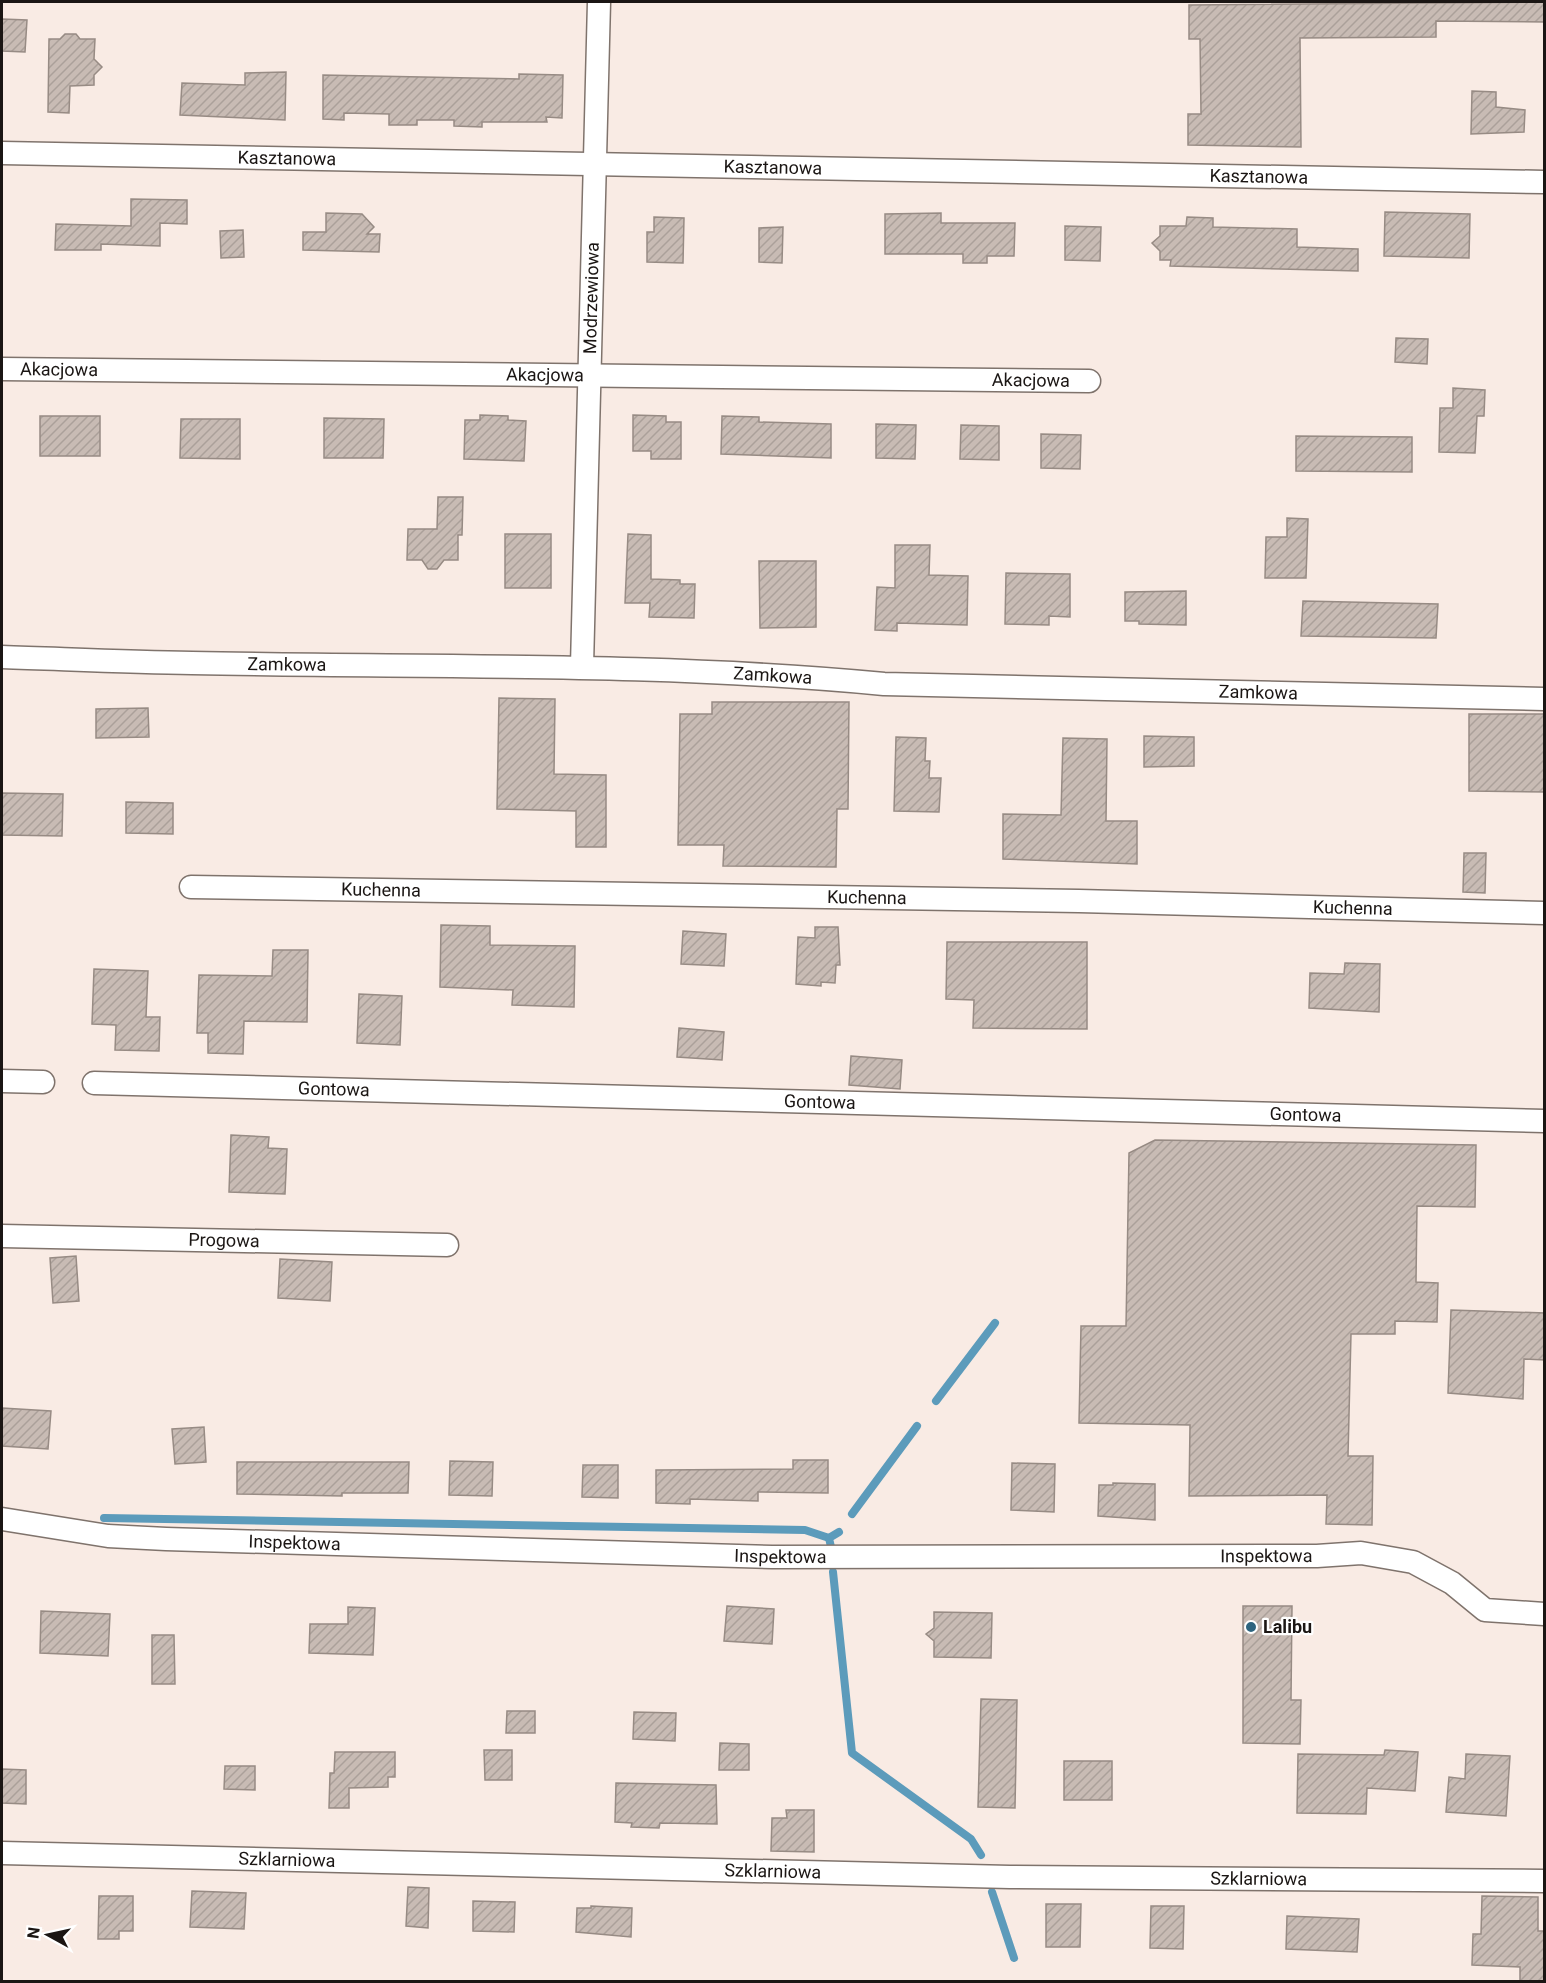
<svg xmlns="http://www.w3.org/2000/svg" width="1546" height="1983" viewBox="0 0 1546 1983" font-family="Roboto,sans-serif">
	<defs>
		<pattern id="building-hatch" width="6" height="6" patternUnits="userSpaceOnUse" patternTransform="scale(1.5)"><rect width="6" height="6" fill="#c8bbb4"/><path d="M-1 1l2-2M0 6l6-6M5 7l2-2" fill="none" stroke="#aba09a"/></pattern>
	</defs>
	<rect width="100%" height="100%" fill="#f9ebe4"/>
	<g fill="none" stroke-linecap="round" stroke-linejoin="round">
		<!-- stream -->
		<g stroke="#5c9bbb" stroke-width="8">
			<path d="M936,1401L995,1323"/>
			<path d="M852,1514L917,1426"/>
			<path d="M104,1518L805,1530L829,1538"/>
			<path d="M831,1547L829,1538L839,1532"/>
			<path d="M833,1572L852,1753L971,1839L981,1855"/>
			<path d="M992,1892L1014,1958"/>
		</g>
	</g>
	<!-- building -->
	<g fill="url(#building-hatch)" stroke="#978b84" stroke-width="1.5">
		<path d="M1545,2V22L1436,21V37L1300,38L1301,147L1188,145V114H1201L1200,39H1189V5Z"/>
		<path d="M2,19L27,20L25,52L2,51Z"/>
		<path d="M65,34H76L80,39H95L94,59L102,67L94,75V85L70,86L69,113L48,112L49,39H60Z"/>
		<path d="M286,72L285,120L180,115L182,83L245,85V73Z"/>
		<path d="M519,74L563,75L562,118L546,117L547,122H482V127L454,126V120H417V125H389V114L344,113V120L323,119V75L519,79Z"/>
		<path d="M1472,91L1496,92V107L1525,110L1524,132L1471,134Z"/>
		<path d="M131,199L187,200V224L160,223V246L101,244V250H55L56,224L131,226Z"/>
		<path d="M1385,212L1470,214L1469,258L1384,256Z"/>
		<path d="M326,213L362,214L374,227L367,234H380L379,252L303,250V232H326Z"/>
		<path d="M941,213V223H1015L1014,256H987V263H963V254H885V214Z"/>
		<path d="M654,217L684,218L683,263L647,262V232H654Z"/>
		<path d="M1187,217L1213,218V227L1297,229V247L1358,249V271L1170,266L1171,260H1160V251L1152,243L1160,236V226H1186Z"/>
		<path d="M1065,226L1101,227L1100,261L1065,260Z"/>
		<path d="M783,227L782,263L759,262V228Z"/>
		<path d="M243,230L244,257L221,258L220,231Z"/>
		<path d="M1396,338L1428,339L1427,364L1395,362Z"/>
		<path d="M1453,388L1485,390L1484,416H1477L1475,453L1439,452L1440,408H1453Z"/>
		<path d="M480,415L508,416V420L526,421L524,461L464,459L465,420H480Z"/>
		<path d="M633,415L666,416V422H681V459H651V451H633Z"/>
		<rect x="40" y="416" width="60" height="40"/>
		<path d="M722,416L759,417V422L831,424V458L721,454Z"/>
		<path d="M324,418L384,419L383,458H324Z"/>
		<path d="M181,419H240V459L180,458Z"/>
		<path d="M876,424L916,425L915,459L876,458Z"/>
		<path d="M961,425L999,426V460L960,459Z"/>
		<path d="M1041,434L1081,435L1080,469L1041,468Z"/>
		<path d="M1296,436L1412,437V472L1296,471Z"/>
		<path d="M438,497H463L462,535H458V560H444L437,569H428L422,560H407L408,529H437Z"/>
		<path d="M1287,518L1308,519L1306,578H1265L1266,537H1287Z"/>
		<rect x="505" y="534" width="46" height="54"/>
		<path d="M628,534L651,535V579L680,580V584H695L694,618L649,617L650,603H625Z"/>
		<path d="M895,545H930L929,575L968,576L967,625L897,623V631L875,630L877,587L895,588Z"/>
		<path d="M759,561H816V627L760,628Z"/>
		<path d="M1006,573L1070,574V617L1049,616V625L1005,624Z"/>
		<path d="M1186,591V625L1139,624V621H1125V592Z"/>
		<path d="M1303,601L1438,604L1436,638L1301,636Z"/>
		<path d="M499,698L555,699L554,774L606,775V847H576V811L497,809Z"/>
		<path d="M712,702H849L848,809H837L836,867L723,866L724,845H678L680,714H712Z"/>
		<path d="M148,708L149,737L96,738V709Z"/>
		<path d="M1469,714H1545V792L1469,791Z"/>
		<path d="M1144,736L1194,737V766L1144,767Z"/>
		<path d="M896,737L926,738L925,761H930L929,778H941L939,812L894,811Z"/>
		<path d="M1063,738L1107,739L1106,821H1137V864L1003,859V814L1061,815Z"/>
		<path d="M2,793L63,794L62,836L2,835Z"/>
		<path d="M126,802L173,803V834L126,833Z"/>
		<path d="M1464,853H1486L1485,893L1463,892Z"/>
		<path d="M441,925L490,926V945L575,946L574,1007L512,1005L513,990L440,987Z"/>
		<path d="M815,927H838L840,965H836L835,983L821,982V986L796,984L798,937L815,938Z"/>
		<path d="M683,931L726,934L724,966L681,964Z"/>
		<path d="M947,942H1087V1029L973,1028L974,1000L946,999Z"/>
		<path d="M273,950H308L307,1022L244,1021L243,1054L208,1053V1033H197L199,975L272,976Z"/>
		<path d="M1345,963L1380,964L1379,1012L1309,1008L1310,973L1344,974Z"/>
		<path d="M94,969L148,971L146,1017H160L159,1051L115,1050L116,1025L92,1024Z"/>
		<path d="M359,994L402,996L400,1045L357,1043Z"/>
		<path d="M679,1028L724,1032L722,1060L677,1057Z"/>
		<path d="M851,1056L902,1060L900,1089L849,1085Z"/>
		<path d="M231,1135L269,1137L268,1148L287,1149L285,1194L229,1192Z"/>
		<path d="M1155,1140L1476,1145L1475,1207L1417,1206L1416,1282L1438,1283L1437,1322L1395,1321V1334H1351L1348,1456H1373L1372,1525L1326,1524L1327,1495L1189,1496L1190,1425L1079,1423L1081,1326H1126L1129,1153Z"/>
		<path d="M76,1256L79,1301L53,1303L50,1258Z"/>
		<path d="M280,1259L332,1262L330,1301L278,1298Z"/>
		<path d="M1451,1310L1545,1313V1360L1524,1359L1523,1399L1448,1393Z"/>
		<path d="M2,1408L51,1411L48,1449L2,1446Z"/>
		<path d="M204,1427L206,1462L175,1464L172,1429Z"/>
		<path d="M793,1460H828V1493L758,1492V1501L690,1499V1504L656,1503V1470L793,1469Z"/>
		<path d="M450,1461L493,1462L492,1496L449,1495Z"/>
		<path d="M237,1462H409L408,1493H342V1496L237,1494Z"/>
		<path d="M1012,1463L1055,1464L1054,1512L1011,1510Z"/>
		<path d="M583,1465H618V1498L582,1497Z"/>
		<path d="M1113,1483L1155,1484V1520L1098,1516L1099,1485H1113Z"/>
		<path d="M727,1606L774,1609L772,1644L724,1641Z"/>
		<path d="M1243,1606H1292L1291,1700H1301L1300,1744L1243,1743Z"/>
		<path d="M348,1607L375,1608L373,1655L309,1653L310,1624H348Z"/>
		<path d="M41,1611L110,1614L108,1656L40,1653Z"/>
		<path d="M934,1612L992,1613L991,1658L934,1657V1641L926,1634L934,1628Z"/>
		<path d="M152,1635H174L175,1684H152Z"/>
		<path d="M981,1699L1017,1700L1015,1808L978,1807Z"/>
		<path d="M507,1711H535V1733H506Z"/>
		<path d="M634,1712L676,1713L675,1741L633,1739Z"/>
		<path d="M720,1743L749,1744V1770H719Z"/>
		<path d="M484,1750H512V1780H485Z"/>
		<path d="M1385,1750L1418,1752L1415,1791L1367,1788L1366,1814L1297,1813L1298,1754L1384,1755Z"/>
		<path d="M335,1752H395V1777H388V1787L349,1788V1808H329L330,1773H334Z"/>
		<path d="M1466,1754L1510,1756L1506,1816L1446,1812L1449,1777L1465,1779Z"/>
		<rect x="1064" y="1761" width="48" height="39"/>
		<path d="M225,1766H255V1790L224,1789Z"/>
		<path d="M2,1769L26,1770V1804L2,1803Z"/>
		<path d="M616,1783L716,1785L717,1824L660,1823L659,1828L631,1827L632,1823L615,1822Z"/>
		<path d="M786,1810H814V1852L771,1851L772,1818H787Z"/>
		<path d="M408,1887L429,1888L428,1928L406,1926Z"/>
		<path d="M192,1891L246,1893L244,1929L190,1927Z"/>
		<path d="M99,1896H133V1931H119V1939H98Z"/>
		<path d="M1482,1896L1538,1897V1931H1545V1982H1520V1967L1472,1965L1473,1934H1481Z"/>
		<path d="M473,1901L515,1902L514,1932L473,1931Z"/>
		<path d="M1046,1904H1081L1080,1947H1046Z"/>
		<path d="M591,1906L632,1908L631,1937L576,1932L577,1908H591Z"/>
		<path d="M1151,1906H1184L1183,1949L1150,1948Z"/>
		<path d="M1287,1916L1359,1919L1357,1952L1286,1949Z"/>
	</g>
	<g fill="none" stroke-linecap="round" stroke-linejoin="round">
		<!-- street casing -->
		<g stroke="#7f736c" stroke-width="25">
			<g id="street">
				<path id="s1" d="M2,153L1544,182"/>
				<path id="s2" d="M2,369L1089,381"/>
				<path id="s3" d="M2,657C65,659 128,662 192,663C423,668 654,662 884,684L1544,699"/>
				<path id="s4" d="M582,666L599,2"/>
				<path id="s5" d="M191,887L1079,901L1544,913"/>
				<path d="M2,1081L43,1082"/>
				<path id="s6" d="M94,1083L1544,1121"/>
				<path id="s7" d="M2,1236L447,1245"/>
				<path id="s8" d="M2,1519L108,1536L166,1539L772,1557L1317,1556L1361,1553L1413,1562L1452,1583L1485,1610L1544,1614"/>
				<path id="s9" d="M2,1853L1010,1877L1544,1881"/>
			</g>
		</g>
		<!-- street -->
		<use href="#street" stroke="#fff" stroke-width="22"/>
	</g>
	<!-- markers -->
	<circle fill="#2d647f" stroke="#fff" stroke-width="2" cx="1251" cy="1627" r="6"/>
	<g text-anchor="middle" stroke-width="4.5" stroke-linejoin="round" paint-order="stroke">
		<!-- street labels -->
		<g font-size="18" fill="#1b1614" stroke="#fff">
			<text dy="6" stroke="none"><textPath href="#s1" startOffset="285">Kasztanowa</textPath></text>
			<text dy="6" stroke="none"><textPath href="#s1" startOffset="771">Kasztanowa</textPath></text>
			<text dy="6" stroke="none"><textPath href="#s1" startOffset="1257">Kasztanowa</textPath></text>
			<text dy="6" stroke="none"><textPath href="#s4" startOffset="368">Modrzewiowa</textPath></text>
			<text dy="6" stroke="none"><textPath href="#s2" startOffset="57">Akacjowa</textPath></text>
			<text dy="6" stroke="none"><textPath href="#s2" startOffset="543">Akacjowa</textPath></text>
			<text dy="6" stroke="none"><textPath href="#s2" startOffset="1029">Akacjowa</textPath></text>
			<text dy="6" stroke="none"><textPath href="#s3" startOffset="285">Zamkowa</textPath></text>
			<text dy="6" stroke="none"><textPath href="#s3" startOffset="771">Zamkowa</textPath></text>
			<text dy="6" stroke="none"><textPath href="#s3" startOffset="1257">Zamkowa</textPath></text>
			<text dy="6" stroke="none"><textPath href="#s5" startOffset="190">Kuchenna</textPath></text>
			<text dy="6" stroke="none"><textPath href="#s5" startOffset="676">Kuchenna</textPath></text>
			<text dy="6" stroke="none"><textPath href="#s5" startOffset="1162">Kuchenna</textPath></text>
			<text dy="6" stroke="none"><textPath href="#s6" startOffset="240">Gontowa</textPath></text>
			<text dy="6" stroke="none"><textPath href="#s6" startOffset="726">Gontowa</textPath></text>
			<text dy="6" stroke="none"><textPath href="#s6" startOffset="1212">Gontowa</textPath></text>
			<text dy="6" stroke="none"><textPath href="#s7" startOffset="222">Progowa</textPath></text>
			<text dy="6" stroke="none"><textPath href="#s8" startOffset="294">Inspektowa</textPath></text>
			<text dy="6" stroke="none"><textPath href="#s8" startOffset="780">Inspektowa</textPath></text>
			<text dy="6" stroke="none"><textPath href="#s8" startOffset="1266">Inspektowa</textPath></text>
			<text dy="6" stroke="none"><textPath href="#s9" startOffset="285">Szklarniowa</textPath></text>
			<text dy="6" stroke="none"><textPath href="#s9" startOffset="771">Szklarniowa</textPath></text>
			<text dy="6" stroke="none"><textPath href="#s9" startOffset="1257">Szklarniowa</textPath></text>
		</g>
		<!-- poi labels -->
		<g font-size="18" font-weight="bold" fill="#1b1614" stroke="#fff" text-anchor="start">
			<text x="1263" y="1633">Lalibu</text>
		</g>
	</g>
	<!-- border -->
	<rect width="1546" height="1983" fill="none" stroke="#1b1614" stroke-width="6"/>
	<!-- north arrow -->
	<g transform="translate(48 1935) rotate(278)" stroke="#ffffff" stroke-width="4.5" paint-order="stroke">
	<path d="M0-4.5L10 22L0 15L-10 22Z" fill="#1b1614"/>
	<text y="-9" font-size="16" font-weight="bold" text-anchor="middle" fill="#1b1614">N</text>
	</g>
</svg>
